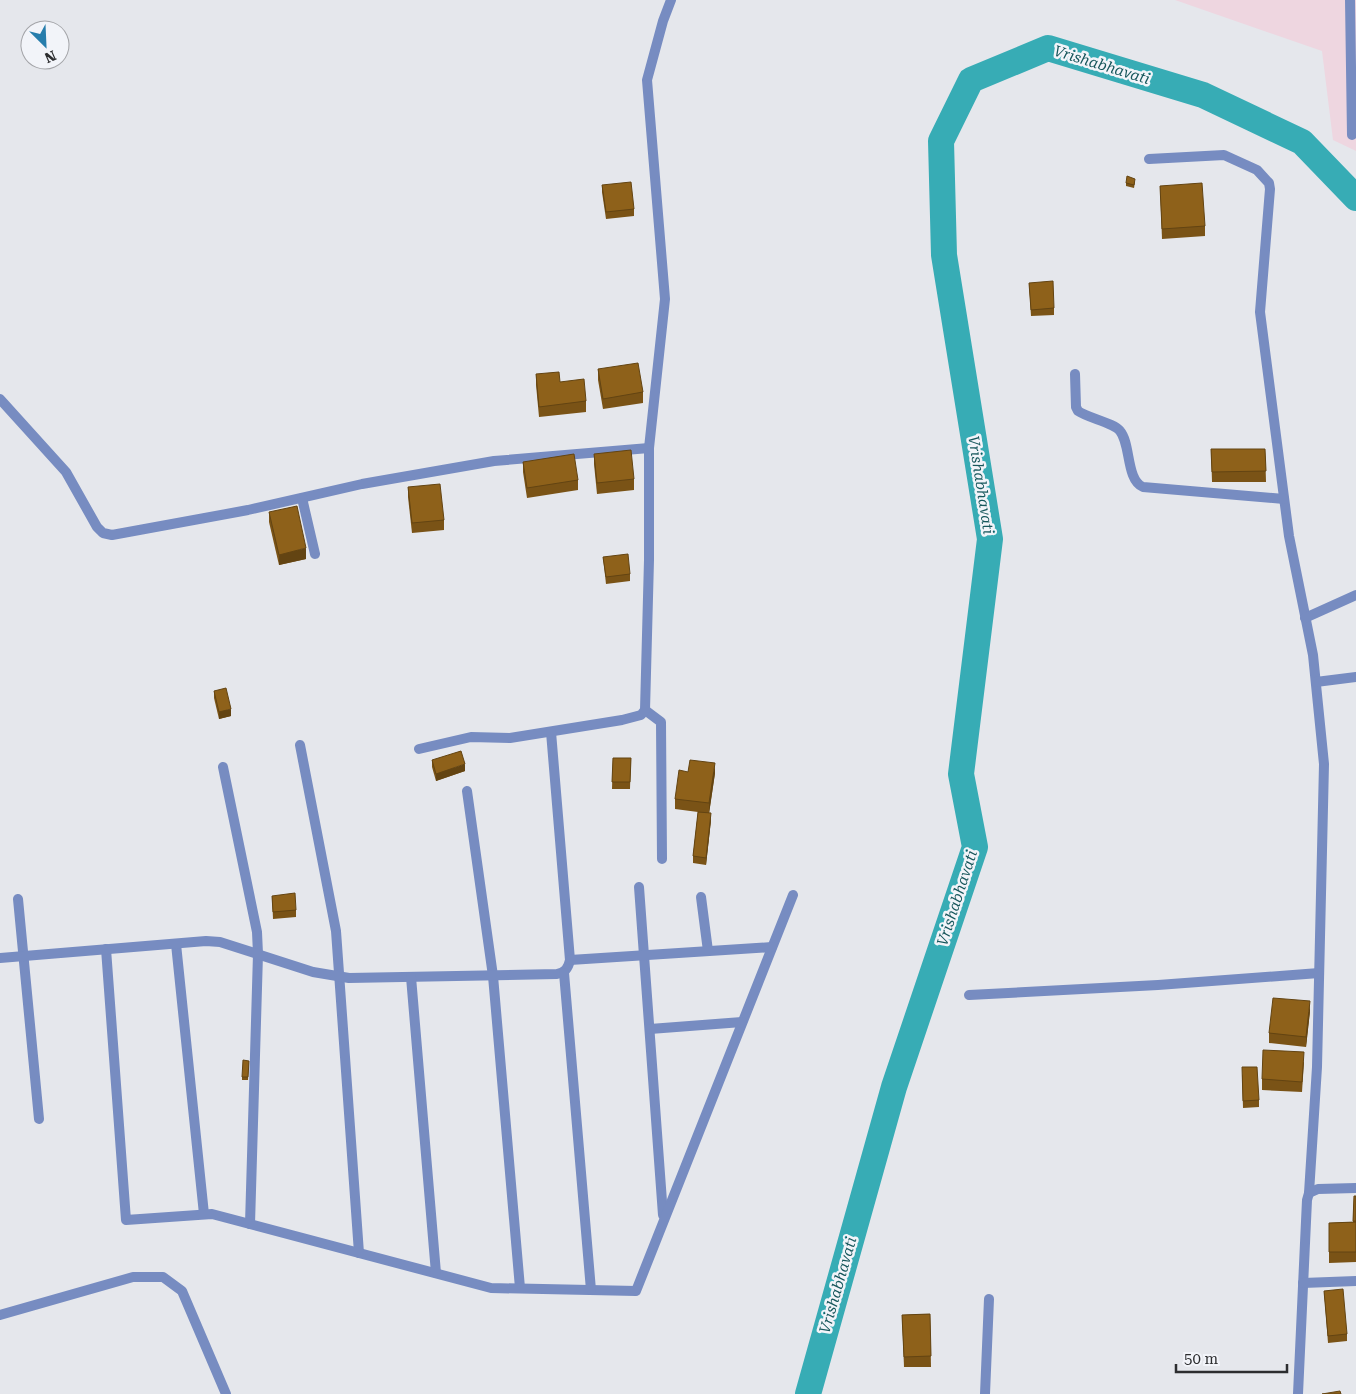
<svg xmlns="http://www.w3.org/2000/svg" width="1356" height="1394" viewBox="0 0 1356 1394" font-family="'Roboto Serif',serif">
	<rect width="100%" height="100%" fill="#e5e7ec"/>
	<!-- industrial -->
	<path fill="#eed6e0" d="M1175,0H1356V151L1333,140L1322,51Z"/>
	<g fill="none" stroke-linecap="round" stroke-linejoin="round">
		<!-- river -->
		<path stroke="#37acb5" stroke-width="26" d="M808,1394L894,1087L975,847L961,774L990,539L944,255L941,141L971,80L1048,48L1203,95L1302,142L1356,198"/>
		<!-- minor -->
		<g stroke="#778cc1" stroke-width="10">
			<path d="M1350,0L1352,135"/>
			<path d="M1149,159L1224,155L1257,170L1269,183L1270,189L1260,312L1289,536L1313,655L1324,764L1317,1067L1309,1193L1307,1200L1298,1394"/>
			<path d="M1075,374L1076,407L1078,411C1088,418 1114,423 1120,431C1131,444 1126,480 1143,487L1284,499"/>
			<path d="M0,399L66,472L97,527L103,533L112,535L248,510L362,484L494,461L649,448"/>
			<path d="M302,498L315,554"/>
			<path d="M1305,618L1356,595"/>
			<path d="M1316,682L1356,677"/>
			<path d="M645,710L661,722L662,859"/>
			<path d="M300,745L336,931L359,1253"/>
			<path d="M419,749L471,737L510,738L622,720L641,715L645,710L649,560V448L665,299L647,80L663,21L671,0"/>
			<path d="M223,767L257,932L258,954L250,1224"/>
			<path d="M467,791L493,976L520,1288"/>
			<path d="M639,887L663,1215"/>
			<path d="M701,897L708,951"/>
			<path d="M18,899L39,1119"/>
			<path d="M176,944L204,1214"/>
			<path d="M106,949L126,1220L212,1214L491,1288L636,1291L793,895"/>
			<path d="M0,958L206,941L220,942L313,972L349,978L557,974C565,972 568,969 570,960L551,732"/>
			<path d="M570,960L772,947"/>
			<path d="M564,973L591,1290"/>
			<path d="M411,977L436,1273"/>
			<path d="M969,995L1158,985L1319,973"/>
			<path d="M650,1029L742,1022"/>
			<path d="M1309,1193L1318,1189L1356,1188"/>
			<path d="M1303,1283L1356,1281"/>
			<path d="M0,1315L133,1277H163L182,1291L226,1394"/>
			<path d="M985,1394L989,1299"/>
		</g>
	</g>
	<!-- wall -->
	<g fill="#7a5316">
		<path d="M1135,182L1134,188L1126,186V183Z"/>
		<path d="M602,185L634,209V216L606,219L602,192Z"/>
		<path d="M1160,186L1205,226V236L1162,239Z"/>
		<path d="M1029,283L1054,308V315L1031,316Z"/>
		<path d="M598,369L643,392V403L603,409L598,380Z"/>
		<path d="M536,374L560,382L586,401V412L539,417L536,385Z"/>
		<path d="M1211,449H1265L1266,482H1212Z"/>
		<path d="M594,454L634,479V490L597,494L594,464Z"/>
		<path d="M523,462L578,480V490L527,498L523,472Z"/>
		<path d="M408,487L444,520V530L412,533L408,497Z"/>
		<path d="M269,512L306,559L279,565L269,522Z"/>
		<path d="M603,557L630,574V581L606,584Z"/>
		<path d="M214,691L231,716L219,719L214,698Z"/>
		<path d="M613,758H631L630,789H612Z"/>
		<path d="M432,760L465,771L436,781L432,767Z"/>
		<path d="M688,772L715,773L709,813L711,820L706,865L693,863V856L698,812L675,809V799Z"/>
		<path d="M272,896L296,910V917L273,919Z"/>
		<path d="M1310,1011L1306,1047L1269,1043V1033Z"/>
		<path d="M249,1061L248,1080H242V1077Z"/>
		<path d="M1304,1062L1302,1092L1262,1090V1079Z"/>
		<path d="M1242,1074L1259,1100V1107L1243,1108Z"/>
		<path d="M1354,1196H1356V1262L1329,1263V1223L1353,1222Z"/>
		<path d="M1324,1291L1347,1334V1341L1328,1343Z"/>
		<path d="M930,1314L931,1367H904L902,1315Z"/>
	</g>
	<!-- shaded-wall -->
	<g fill="#634412">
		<path d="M306,548V559L279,565V555Z"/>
		<path d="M231,709V716L219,719V712Z"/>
		<path d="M715,763V773L709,814V803Z"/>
		<path d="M465,764V771L436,781V774Z"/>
		<path d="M711,813V820L706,865V858Z"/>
		<path d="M1310,1001V1011L1306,1047V1037Z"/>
	</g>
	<!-- building -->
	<g fill="#8e611a" stroke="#634412">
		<path d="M1127,176L1135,179L1134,185L1126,183Z"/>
		<path d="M631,182L634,209L606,212L602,185Z"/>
		<path d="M1202,183L1205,226L1162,229L1160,186Z"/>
		<path d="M1053,281L1054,308L1031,310L1029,283Z"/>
		<path d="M638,363L643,392L603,399L598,369Z"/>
		<path d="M559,372L560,382L584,379L586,401L539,407L536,374Z"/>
		<path d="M1211,449H1265L1266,471L1212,472Z"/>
		<path d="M631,450L634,479L597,483L594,454Z"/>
		<path d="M574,454L578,480L527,488L523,462Z"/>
		<path d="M440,484L444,520L412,523L408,487Z"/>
		<path d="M297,506L306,548L279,555L269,512Z"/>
		<path d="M628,554L630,574L606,577L603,557Z"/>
		<path d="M226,688L231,709L219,712L214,691Z"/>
		<path d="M461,751L465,764L436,774L432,760Z"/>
		<path d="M613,758H631L630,782H612Z"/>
		<path d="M690,760L715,763L709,803L675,799L679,770L688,772Z"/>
		<path d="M698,812L711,813L706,858L693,856Z"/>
		<path d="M295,893L296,910L273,912L272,896Z"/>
		<path d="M1273,998L1310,1001L1306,1037L1269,1033Z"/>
		<path d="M1263,1050L1304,1052L1302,1082L1262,1079Z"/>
		<path d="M243,1060L249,1061L248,1077H242Z"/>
		<path d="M1242,1067H1257L1259,1100L1243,1101Z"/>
		<path d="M1354,1196H1356V1221H1353Z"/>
		<path d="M1356,1222V1252H1329V1223Z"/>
		<path d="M1343,1289L1347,1334L1328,1336L1324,1291Z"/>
		<path d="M930,1314L931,1356L904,1357L902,1315Z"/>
		<path d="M1340,1391L1341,1394H1322Z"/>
	</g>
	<g text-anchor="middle" stroke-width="5" stroke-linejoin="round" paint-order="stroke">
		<!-- water labels -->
		<g font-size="15" font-style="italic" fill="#17575c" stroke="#f2f4f9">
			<text transform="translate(1102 65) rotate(17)" y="5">Vrishabhavati</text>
			<text transform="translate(981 485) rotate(81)" y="5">Vrishabhavati</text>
			<text transform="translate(957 898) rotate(-72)" y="5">Vrishabhavati</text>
			<text transform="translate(838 1285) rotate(-74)" y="5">Vrishabhavati</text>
		</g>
	</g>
	<!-- north arrow -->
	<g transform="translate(45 45) rotate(156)"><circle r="24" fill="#f2f4f9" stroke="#a3a4a8"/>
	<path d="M0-4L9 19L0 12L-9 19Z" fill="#267dac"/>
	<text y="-8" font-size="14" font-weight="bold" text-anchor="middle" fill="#2c2d2f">N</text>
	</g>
	<!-- scale -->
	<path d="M1176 1364v8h111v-8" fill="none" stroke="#2c2d2f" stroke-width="2.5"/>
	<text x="1184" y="1364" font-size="15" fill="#2c2d2f" stroke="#f2f4f9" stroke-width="4" paint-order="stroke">50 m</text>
</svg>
